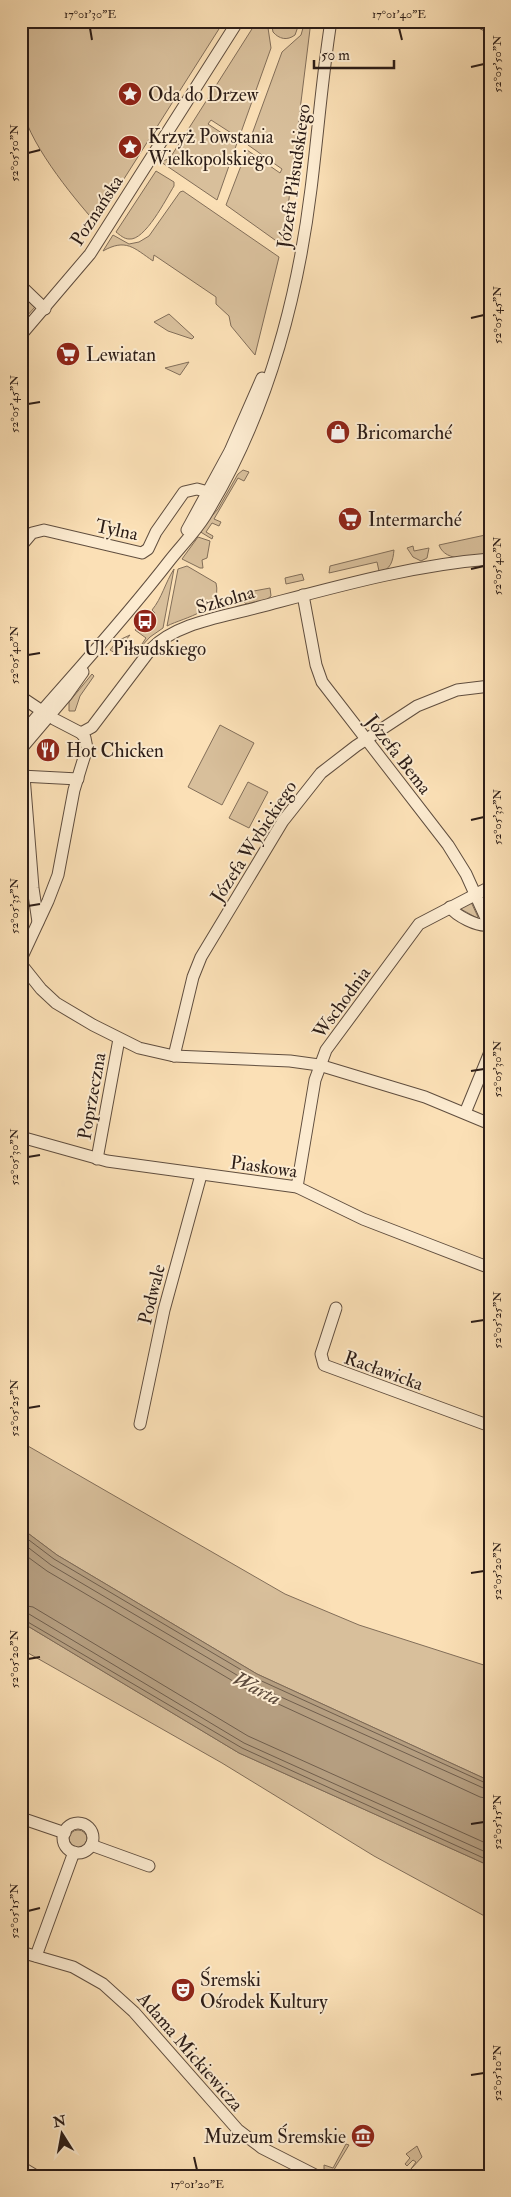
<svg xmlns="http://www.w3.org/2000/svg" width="511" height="2197" viewBox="0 0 511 2197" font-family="'IM FELL Double Pica',serif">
	<rect width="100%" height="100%" fill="#fbe0b6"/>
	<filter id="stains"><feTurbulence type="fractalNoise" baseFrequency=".004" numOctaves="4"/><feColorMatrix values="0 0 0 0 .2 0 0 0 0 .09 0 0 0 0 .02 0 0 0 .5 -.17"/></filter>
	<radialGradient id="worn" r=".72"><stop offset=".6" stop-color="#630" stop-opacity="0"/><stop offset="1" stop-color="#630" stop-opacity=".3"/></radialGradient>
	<!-- green -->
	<g fill="#d8bf9b" stroke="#826e59">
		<path d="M21,21H224L96,223C72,196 25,139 21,102C18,76 21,48 21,21Z"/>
		<path d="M257,21H267L271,48L239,138L211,120L208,124L237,143L217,200L161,162L170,158Z"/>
		<path d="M271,21H300L295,35C287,41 279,39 273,32Z"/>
		<path d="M305,21H311L288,207L282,245L226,205L247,150L280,173L282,169L248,145L282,52L301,35Z"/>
		<path d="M156,171L174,182V186C166,199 145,241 129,239C124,239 120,235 116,232Z"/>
		<path d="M183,191L279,257L255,355L231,326L229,316L216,304V297L154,255L153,261C134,248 126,238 103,251L113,235L129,244L139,242L149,236L180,192Z"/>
		<path d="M21,294L35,307L25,318H21Z"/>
		<path d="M169,314L194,337L192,339L168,331L154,322Z"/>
		<path d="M189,362L180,375L165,368Z"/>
		<path d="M243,470L249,472L244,481L238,478L214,519L221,522L219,526L212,523L206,532L213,536L212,539L199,531L218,509L238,474Z"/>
		<path d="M490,534V551C476,560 445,563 439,545Z"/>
		<path d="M198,537L210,541L207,558L202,560L203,568H200L182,559Z"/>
		<path d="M413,546L414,551L429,548L427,558L421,561L413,557L407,548Z"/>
		<path d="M394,550C393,560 391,571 379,571L377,562L329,573L330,566Z"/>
		<path d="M187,566L216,583C223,611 185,617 167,626L178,569Z"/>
		<path d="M174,569L163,628L150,637L138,650L146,638L135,630L138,626L142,629L155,613L152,610C162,598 165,583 174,569Z"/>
		<path d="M302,574L304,580L286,584L285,578Z"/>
		<path d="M270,588L271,596L265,601L248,605L241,600L243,593Z"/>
		<path d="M130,635L115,653L110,650L117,641Z"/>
		<path d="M92,674L94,676L80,696L75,711H69V702Z"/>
		<path d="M220,725L254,743L222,805L188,787Z"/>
		<path d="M248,782L268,792L249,828L229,818Z"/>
		<path d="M471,902L478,917L477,918L459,908Z"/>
		<path d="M21,1442L285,1594L359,1625L490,1667V1781L257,1674L57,1555L21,1528Z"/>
		<path d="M21,1622L239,1753L490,1866V1919L374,1856L222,1763L21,1649Z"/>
		<circle cx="78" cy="1839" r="9"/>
		<path d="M346,2144L349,2145L332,2173L324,2169V2165L333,2168Z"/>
		<path d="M417,2146L422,2157L411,2169L416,2162L413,2160L407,2166L405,2164L410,2158L406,2154Z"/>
	</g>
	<!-- water -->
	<path fill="#b59e80" stroke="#7e6a56" d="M21,1528L57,1555L257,1674L490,1781V1866L239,1753L21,1622Z"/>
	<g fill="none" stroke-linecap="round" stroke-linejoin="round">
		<!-- shore -->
		<g stroke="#705e4c" stroke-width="1">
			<path d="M21,1534L54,1559L255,1678L490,1785"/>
			<path d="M21,1542L51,1565L252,1684L490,1791"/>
			<path d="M21,1552L47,1571L248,1690L480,1797L490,1799"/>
			<path d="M21,1605L33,1607L248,1736L490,1845"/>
			<path d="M21,1612L29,1614L244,1743L490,1854"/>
			<path d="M21,1618L242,1748L490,1861"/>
		</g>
		<!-- minor casing -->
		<g stroke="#604e3f" stroke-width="13">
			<g id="minor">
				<path d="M478,21L490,27"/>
				<path d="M21,286L45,309"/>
				<path d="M21,335L90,254L238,21"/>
				<path d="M187,530L230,451L262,378"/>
				<path d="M21,546L32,533L44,530L142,553L148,549L156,532L184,492L197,489L208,492"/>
				<path d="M303,595L316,665L322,682L448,845L466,874L490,927"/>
				<path d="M21,697L54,719L81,733L85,738L87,748L74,790L58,875L48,901L21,959"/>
				<path d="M81,733L92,727L151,649C178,622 224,617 259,607C335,587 412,565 490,559"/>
				<path d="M21,735C71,677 123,621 170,560C181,546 195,532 205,516C265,418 297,303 311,189C318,133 322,77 331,21"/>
				<path d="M21,749L66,696L83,672"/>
				<path d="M21,776L78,779"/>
				<path d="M24,776L33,888L38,922"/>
				<path d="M450,907C456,916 478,927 488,925"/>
				<path d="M21,964L41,989L56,1003L93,1025L139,1048L174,1056L290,1061L319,1065L425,1097L490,1124"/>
				<path d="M174,1056L193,977L201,957L283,821L321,773L356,746L417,706L457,690L490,686"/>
				<path d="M465,1113L490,1052"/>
				<path d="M21,1137L107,1161L297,1187L363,1219L490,1268"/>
				<path d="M97,1159L119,1039"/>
				<path d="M297,1187L315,1080L326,1050L419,924L490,887"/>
				<path d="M336,1308L321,1354L324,1365L490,1426"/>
				<path d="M140,1424L164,1310L201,1175"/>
				<path d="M21,1818L65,1833"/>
				<circle cx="78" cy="1838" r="15"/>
				<path d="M91,1845L149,1866"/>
				<path d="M21,1952L73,1967L103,1984L134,2012L238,2130L262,2148L317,2176"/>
				<path d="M36,1956L74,1852"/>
				<path d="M21,2167L36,2176"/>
			</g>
		</g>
		<!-- minor -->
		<use href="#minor" stroke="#fcebd0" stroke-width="11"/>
	</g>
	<!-- ticks -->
	<path fill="none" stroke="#2c1d17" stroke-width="2" d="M90,28L92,40M399,28L402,40M471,67L484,64M28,153L40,150M471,318L484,315M28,404L40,402M471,569L484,566M28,655L40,653M471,820L484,817M28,906L40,904M471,1071L484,1069M28,1157L40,1155M471,1322L484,1320M28,1408L40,1406M471,1573L484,1571M28,1659L40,1657M471,1824L484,1822M28,1911L40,1908M471,2075L484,2073M194,2157L197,2170"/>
	<!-- icons -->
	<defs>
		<g id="sight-disc" transform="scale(1.25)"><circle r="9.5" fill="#8f2418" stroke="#fcebd0"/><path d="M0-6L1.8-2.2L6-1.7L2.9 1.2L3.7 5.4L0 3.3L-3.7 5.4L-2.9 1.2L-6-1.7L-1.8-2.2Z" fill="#fff"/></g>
		<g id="supermarket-disc" transform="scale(1.25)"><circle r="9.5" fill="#8f2418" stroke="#fcebd0"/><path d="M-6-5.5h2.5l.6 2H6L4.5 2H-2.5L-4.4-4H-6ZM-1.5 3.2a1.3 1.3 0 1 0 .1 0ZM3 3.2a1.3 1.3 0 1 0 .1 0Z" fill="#fff"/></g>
		<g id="shop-disc" transform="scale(1.25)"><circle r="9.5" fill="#8f2418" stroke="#fcebd0"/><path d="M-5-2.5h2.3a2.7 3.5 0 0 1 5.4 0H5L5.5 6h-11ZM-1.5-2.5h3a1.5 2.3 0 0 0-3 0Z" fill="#fff"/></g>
		<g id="bus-disc" transform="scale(1.25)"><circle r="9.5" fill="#8f2418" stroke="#fcebd0"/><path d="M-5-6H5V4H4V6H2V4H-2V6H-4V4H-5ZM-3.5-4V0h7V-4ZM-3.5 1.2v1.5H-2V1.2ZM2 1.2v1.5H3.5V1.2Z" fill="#fff"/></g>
		<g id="restaurant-disc" transform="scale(1.25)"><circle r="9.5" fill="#8f2418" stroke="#fcebd0"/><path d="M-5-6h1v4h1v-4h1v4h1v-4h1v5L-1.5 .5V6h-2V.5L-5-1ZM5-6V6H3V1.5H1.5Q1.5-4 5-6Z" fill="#fff"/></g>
		<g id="theatre-disc" transform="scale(1.25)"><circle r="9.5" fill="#8f2418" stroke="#fcebd0"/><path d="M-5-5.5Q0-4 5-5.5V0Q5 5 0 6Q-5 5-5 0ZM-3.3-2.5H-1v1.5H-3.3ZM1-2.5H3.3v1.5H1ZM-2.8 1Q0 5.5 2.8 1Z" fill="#fff"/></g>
		<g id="museum-disc" transform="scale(1.25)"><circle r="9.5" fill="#8f2418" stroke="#fcebd0"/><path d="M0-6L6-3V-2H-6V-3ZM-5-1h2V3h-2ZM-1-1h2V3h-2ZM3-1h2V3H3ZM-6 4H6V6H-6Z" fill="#fff"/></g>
	</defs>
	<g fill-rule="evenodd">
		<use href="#sight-disc" x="130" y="94"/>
		<use href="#sight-disc" x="130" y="147"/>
		<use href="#supermarket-disc" x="68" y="354"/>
		<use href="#shop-disc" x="338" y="432"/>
		<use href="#supermarket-disc" x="350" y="519"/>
		<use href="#bus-disc" x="145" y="621"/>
		<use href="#restaurant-disc" x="48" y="750"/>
		<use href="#theatre-disc" x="183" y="1990"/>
		<use href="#museum-disc" x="363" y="2136"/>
	</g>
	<g text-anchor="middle" stroke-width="4" stroke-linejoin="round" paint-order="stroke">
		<!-- poi labels -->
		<g font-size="19" fill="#2c1d17" stroke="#fcebd0" text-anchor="start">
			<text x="148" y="101">Oda do Drzew</text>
			<text x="148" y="143">Krzyż Powstania<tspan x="148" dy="22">Wielkopolskiego</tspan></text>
			<text x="86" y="361">Lewiatan</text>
			<text x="356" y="439">Bricomarché</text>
			<text x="368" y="526">Intermarché</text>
			<text x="145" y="655" text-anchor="middle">Ul. Piłsudskiego</text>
			<text x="66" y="757">Hot Chicken</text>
			<text x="200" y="1986">Śremski<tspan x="200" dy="22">Ośrodek Kultury</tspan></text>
			<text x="346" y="2143" text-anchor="end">Muzeum Śremskie</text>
		</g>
		<!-- street labels -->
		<g font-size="19" fill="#2c1d17" stroke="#fcebd0">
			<text transform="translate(293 176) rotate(-82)" y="7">Józefa Piłsudskiego</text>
			<text transform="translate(96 210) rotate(-57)" y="7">Poznańska</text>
			<text transform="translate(117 529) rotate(12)" y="7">Tylna</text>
			<text transform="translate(225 599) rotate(-16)" y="7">Szkolna</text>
			<text transform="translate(399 754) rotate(52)" y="7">Józefa Bema</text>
			<text transform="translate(253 841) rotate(-57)" y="7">Józefa Wybickiego</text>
			<text transform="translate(341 1002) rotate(-54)" y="7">Wschodnia</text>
			<text transform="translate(91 1096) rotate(-80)" y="7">Poprzeczna</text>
			<text transform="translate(264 1166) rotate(8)" y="7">Piaskowa</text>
			<text transform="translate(151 1294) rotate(-76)" y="7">Podwale</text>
			<text transform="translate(384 1370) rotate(20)" y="7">Racławicka</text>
			<text transform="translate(191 2051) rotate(49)" y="7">Adama Mickiewicza</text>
		</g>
		<!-- water labels -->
		<g font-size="20" font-style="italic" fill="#5c4a3c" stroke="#fcebd0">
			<text transform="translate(257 1688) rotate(27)" y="7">Warta</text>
		</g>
	</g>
	<!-- margin -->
	<rect width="511" height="2197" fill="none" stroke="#fbe0b6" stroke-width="55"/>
	<!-- north arrow -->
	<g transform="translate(62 2134) rotate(349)" stroke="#fcebd0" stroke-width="4" paint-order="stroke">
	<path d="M0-4L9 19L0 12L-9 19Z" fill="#2c1d17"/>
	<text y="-8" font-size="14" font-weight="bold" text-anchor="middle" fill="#2c1d17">N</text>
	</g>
	<!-- scale -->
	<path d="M314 60v8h80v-8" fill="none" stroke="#2c1d17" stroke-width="2.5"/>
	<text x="321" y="60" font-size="15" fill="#2c1d17" stroke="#fcebd0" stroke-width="4" paint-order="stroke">50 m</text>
	<rect x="28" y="28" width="456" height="2142" fill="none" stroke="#2c1d17" stroke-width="2"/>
	<g font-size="12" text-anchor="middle" fill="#2c1d17">
		<text x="90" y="18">17°01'30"E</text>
		<text x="399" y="18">17°01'40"E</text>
		<text transform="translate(497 64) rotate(-90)" y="4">52°05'50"N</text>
		<text transform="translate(14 153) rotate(-90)" y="4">52°05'50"N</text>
		<text transform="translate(497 315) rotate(-90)" y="4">52°05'45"N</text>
		<text transform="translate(14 404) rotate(-90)" y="4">52°05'45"N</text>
		<text transform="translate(497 566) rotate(-90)" y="4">52°05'40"N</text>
		<text transform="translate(14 655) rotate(-90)" y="4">52°05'40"N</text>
		<text transform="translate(497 817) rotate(-90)" y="4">52°05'35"N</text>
		<text transform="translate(14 906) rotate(-90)" y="4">52°05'35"N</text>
		<text transform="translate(497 1069) rotate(-90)" y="4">52°05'30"N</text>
		<text transform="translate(14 1157) rotate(-90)" y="4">52°05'30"N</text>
		<text transform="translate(497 1320) rotate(-90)" y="4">52°05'25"N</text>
		<text transform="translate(14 1408) rotate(-90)" y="4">52°05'25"N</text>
		<text transform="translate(497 1571) rotate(-90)" y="4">52°05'20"N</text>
		<text transform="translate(14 1659) rotate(-90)" y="4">52°05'20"N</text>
		<text transform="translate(497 1822) rotate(-90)" y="4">52°05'15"N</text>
		<text transform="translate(14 1911) rotate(-90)" y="4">52°05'15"N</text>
		<text transform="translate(497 2073) rotate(-90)" y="4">52°05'10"N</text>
		<text x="197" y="2188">17°01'20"E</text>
	</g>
	<rect width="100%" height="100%" filter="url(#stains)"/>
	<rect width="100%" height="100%" fill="url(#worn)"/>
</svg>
